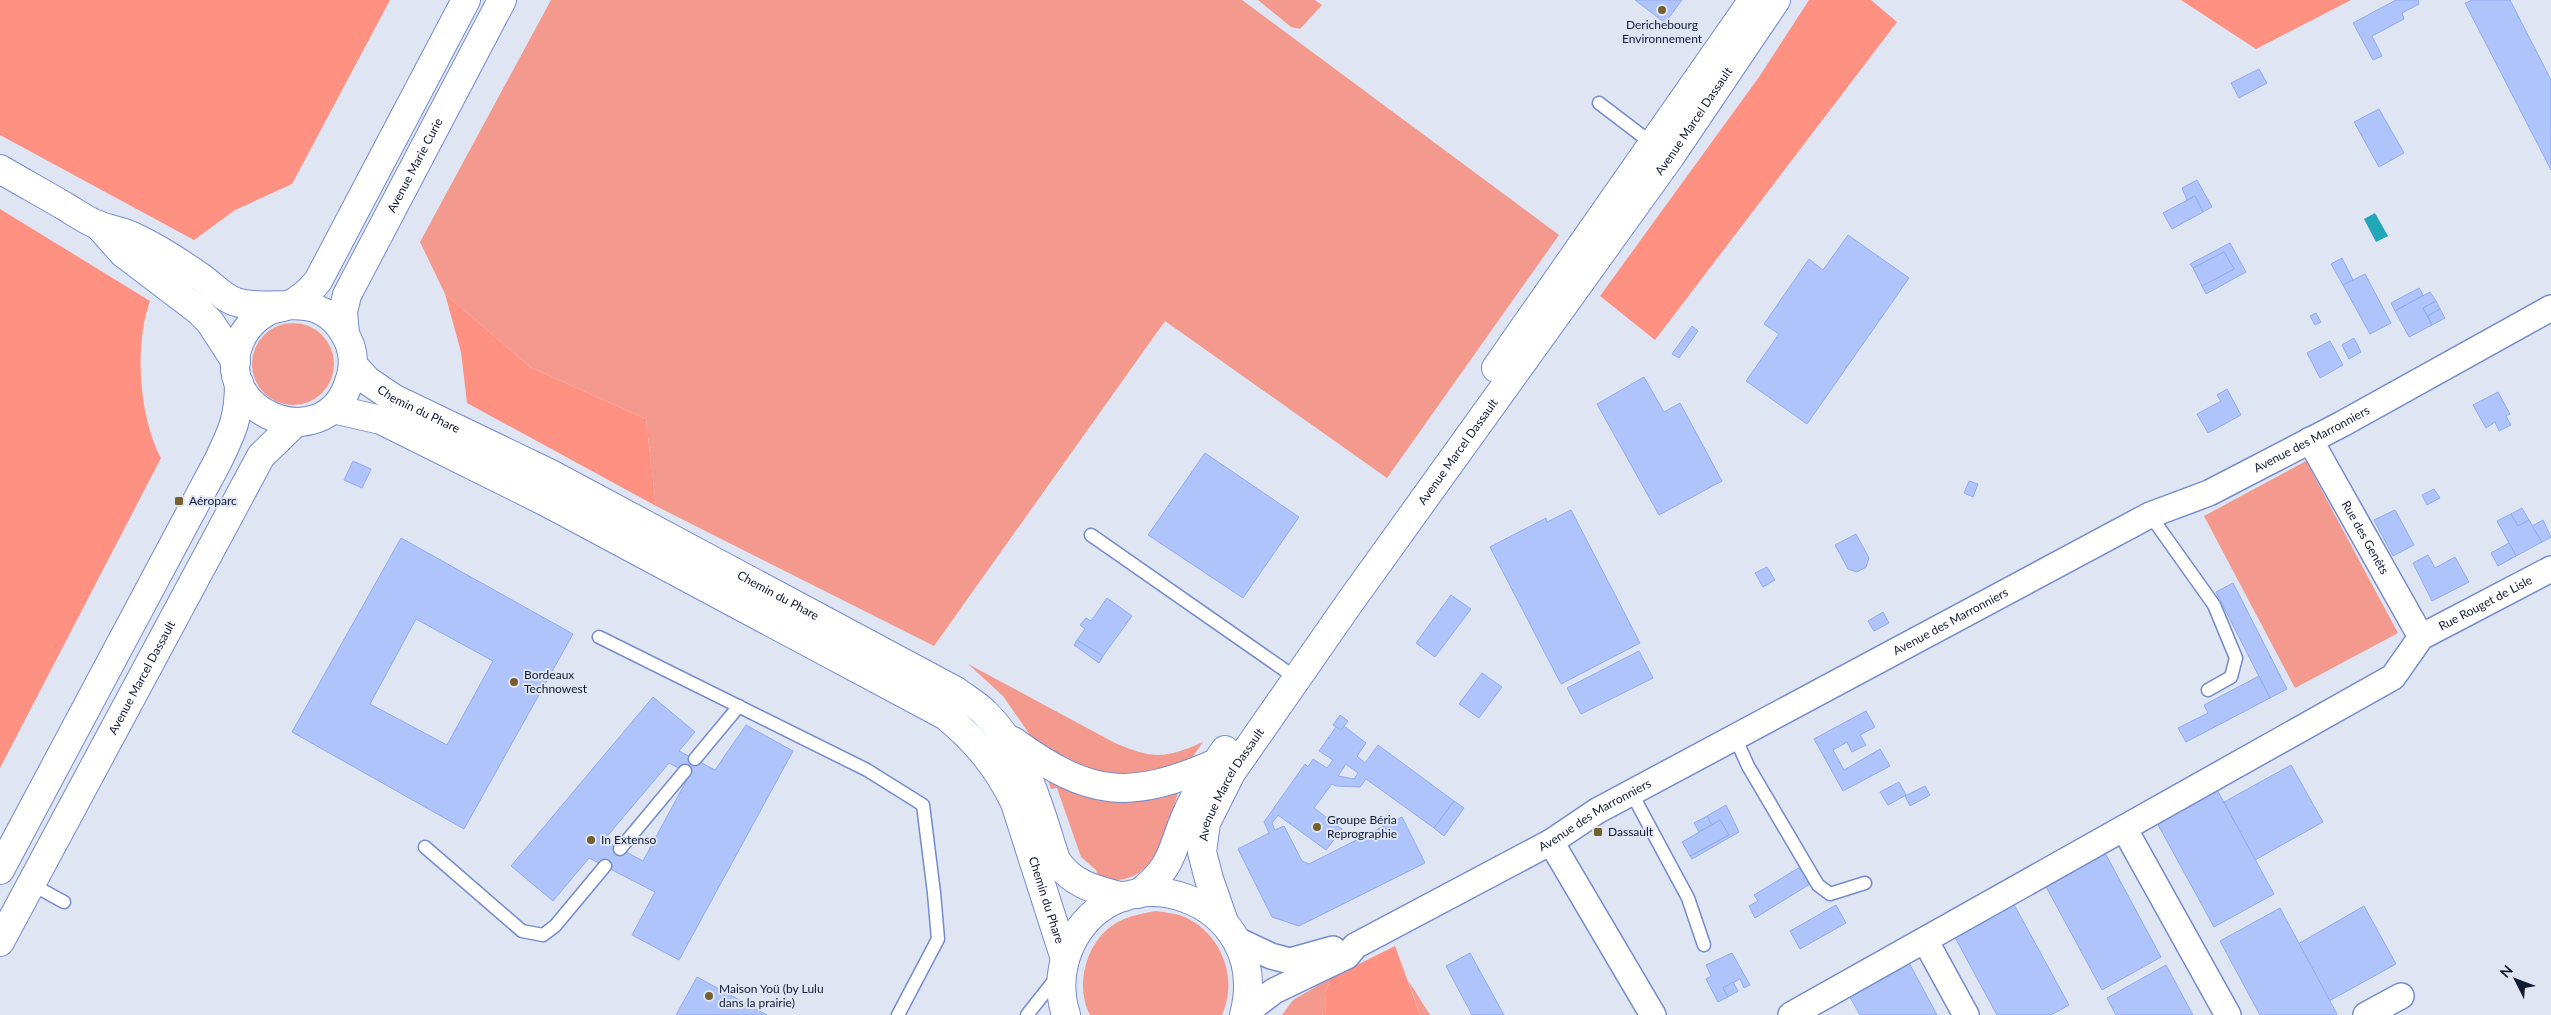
<svg xmlns="http://www.w3.org/2000/svg" width="2551" height="1015" viewBox="0 0 2551 1015" font-family="Lato,sans-serif">
	<rect width="100%" height="100%" fill="#dfe5f3"/>
	<!-- green -->
	<g fill="#f4998d">
		<path d="M551,0H1242L1559,235L1387,478L1165,321L934,646L656,506L646,419L530,367L445,294L420,242Z"/>
		<path d="M1258,0H1315L1322,5L1300,29L1291,27Z"/>
		<circle cx="293" cy="364" r="41"/>
		<path d="M2306,461L2398,633L2295,688L2204,516Z"/>
		<path d="M968,664L1115,743C1153,759 1165,759 1203,742L1183,771L1129,784L1039,748L1003,696Z"/>
		<path d="M1045,772L1176,789L1178,793C1166,831 1154,894 1098,877L1096,870L1081,857L1057,788L1051,789Z"/>
		<path d="M1156,911C1163,912 1172,913 1179,915C1219,928 1240,977 1222,1015H1090C1075,986 1085,944 1113,925C1126,916 1140,914 1156,911Z"/>
		<path d="M1331,978L1325,993L1326,1015H1282L1293,1000Z"/>
		<path d="M1408,980L1430,1015H1420Z"/>
	</g>
	<!-- forest -->
	<g fill="#ff9183">
		<path d="M0,0H390L292,184L235,210L194,240L0,135Z"/>
		<path d="M1809,0H1871L1897,22L1655,340L1600,296L1759,77Z"/>
		<path d="M2181,0H2351L2256,49Z"/>
		<path d="M0,209L150,301C134,345 139,417 161,458L0,768Z"/>
		<path d="M445,294L530,367L646,419L656,506L467,403L461,352Z"/>
		<path d="M1395,946L1420,1015H1326L1325,993L1331,978Z"/>
	</g>
	<!-- water -->
	<path fill="#22a7b8" d="M2375,213L2388,236L2376,242L2364,219Z"/>
	<!-- building -->
	<g fill="#aec4fb" stroke="#91abf0" fill-rule="evenodd">
		<path d="M1635,0H1682L1665,23Z"/>
		<path d="M2396,0H2418L2419,4L2402,13L2404,19L2372,36L2382,56L2373,60L2353,23Z"/>
		<path d="M2472,0H2510L2551,80V170L2465,3Z"/>
		<path d="M2259,69L2267,83L2239,98L2231,83Z"/>
		<path d="M2379,109L2404,153L2379,167L2354,122Z"/>
		<path d="M2197,180L2212,207L2203,212L2195,196L2187,200L2182,188Z"/>
		<path d="M2195,196L2203,212L2172,229L2163,213Z"/>
		<path d="M1848,235L1909,278L1807,424L1746,381L1779,334L1764,324L1809,259L1823,270Z"/>
		<path d="M2230,243L2246,272L2206,294L2202,286L2234,269L2224,252L2193,268L2190,264Z"/>
		<path d="M2224,252L2234,269L2202,286L2193,268Z"/>
		<path d="M2342,258L2353,280L2343,285L2331,264Z"/>
		<path d="M2365,274L2391,323L2370,334L2343,285Z"/>
		<path d="M2419,288L2423,295L2395,311L2391,303Z"/>
		<path d="M2430,292L2436,301L2423,308L2432,325L2409,337L2395,311Z"/>
		<path d="M2436,301L2440,309L2428,316L2423,308Z"/>
		<path d="M2440,309L2445,318L2432,325L2428,316Z"/>
		<path d="M2316,313L2321,322L2315,325L2310,316Z"/>
		<path d="M1692,326L1698,331L1679,358L1672,354Z"/>
		<path d="M2354,338L2361,352L2349,359L2342,345Z"/>
		<path d="M2330,341L2343,365L2320,378L2307,353Z"/>
		<path d="M1644,377L1664,412L1680,403L1722,481L1659,515L1597,404Z"/>
		<path d="M2227,389L2241,415L2208,433L2197,414L2221,401L2217,395Z"/>
		<path d="M2498,392L2510,414L2506,416L2511,425L2499,431L2495,422L2486,428L2473,405Z"/>
		<path d="M1205,453L1299,517L1243,598L1148,535Z"/>
		<path d="M353,461L371,469L362,488L344,480Z"/>
		<path d="M1969,481L1978,484L1973,497L1964,493Z"/>
		<path d="M2434,489L2440,498L2427,505L2422,495Z"/>
		<path d="M2522,508L2529,520L2518,526L2511,514Z"/>
		<path d="M1571,510L1640,643L1561,684L1490,547L1546,518L1547,522Z"/>
		<path d="M2395,510L2414,545L2393,556L2374,520Z"/>
		<path d="M2511,514L2518,526L2529,520L2542,542L2516,556L2497,521Z"/>
		<path d="M2543,520L2551,537L2542,542L2532,526Z"/>
		<path d="M1856,534L1869,558L1866,567L1857,572L1848,569L1835,545Z"/>
		<path d="M401,538L573,634L464,829L292,732ZM416,619L493,661L447,745L370,704Z"/>
		<path d="M2509,543L2516,556L2498,566L2491,553Z"/>
		<path d="M2428,555L2435,568L2455,557L2469,582L2432,601L2413,563Z"/>
		<path d="M1767,567L1775,580L1763,587L1755,573Z"/>
		<path d="M2233,583L2287,689L2270,698L2216,592Z"/>
		<path d="M1451,595L1471,609L1435,657L1416,643Z"/>
		<path d="M1107,598L1132,616L1103,656L1077,640L1085,629L1080,625L1086,618L1091,621Z"/>
		<path d="M1883,612L1889,623L1874,631L1868,621Z"/>
		<path d="M1077,640L1103,656L1099,663L1074,645Z"/>
		<path d="M1639,651L1653,678L1581,714L1567,688Z"/>
		<path d="M1482,673L1502,687L1479,718L1459,704Z"/>
		<path d="M2259,676L2270,698L2186,742L2178,728L2208,713L2204,705Z"/>
		<path d="M653,697L695,732L679,751L715,770L746,725L793,751L679,960L632,935L655,892L589,858L553,901L511,866ZM669,763L690,774L643,861L604,840Z"/>
		<path d="M1866,711L1875,727L1860,735L1866,745L1852,752L1847,742L1833,750L1844,770L1880,749L1890,766L1843,791L1814,739Z"/>
		<path d="M1340,715L1348,721L1341,730L1333,725Z"/>
		<path d="M1344,726L1366,743L1357,756L1365,763L1378,745L1454,801L1434,828L1366,779L1360,787L1336,786L1332,784L1314,808L1342,829L1326,850L1278,815L1272,823L1275,830L1284,826L1302,861L1309,864L1402,817L1425,863L1299,926L1272,917L1238,849L1269,833L1264,822L1305,764L1308,767L1313,759L1327,768L1333,760L1319,751L1336,727L1341,730ZM1346,764L1358,773L1354,779L1338,776Z"/>
		<path d="M2291,765L2323,822L2255,860L2224,802Z"/>
		<path d="M1899,782L1906,795L1888,805L1880,792Z"/>
		<path d="M1925,786L1930,795L1910,806L1905,796Z"/>
		<path d="M2216,788L2274,894L2214,927L2156,821Z"/>
		<path d="M1454,801L1464,808L1444,836L1434,828Z"/>
		<path d="M1726,805L1739,832L1692,859L1690,856L1729,835L1720,820L1712,825L1707,816Z"/>
		<path d="M1707,816L1712,825L1699,832L1694,823Z"/>
		<path d="M1720,820L1729,835L1690,856L1682,842Z"/>
		<path d="M2104,851L2161,957L2102,990L2044,883Z"/>
		<path d="M1800,867L1810,884L1755,918L1749,906L1758,901L1754,895Z"/>
		<path d="M2011,899L2069,1005L2051,1015H1997L1952,932Z"/>
		<path d="M1836,905L1846,923L1800,949L1790,931Z"/>
		<path d="M2364,906L2396,964L2329,1001L2298,944Z"/>
		<path d="M2280,908L2337,1014L2336,1015H2260L2220,941Z"/>
		<path d="M1470,953L1504,1015H1472L1446,966Z"/>
		<path d="M1732,953L1750,985L1744,988L1740,979L1723,988L1728,997L1718,1002L1706,979L1711,976L1706,965Z"/>
		<path d="M1907,959L1937,1015H1860L1847,992Z"/>
		<path d="M2166,965L2193,1015H2116L2107,998Z"/>
		<path d="M697,977L767,1015H676Z"/>
		<path d="M1733,982L1738,991L1728,997L1723,988Z"/>
	</g>
	<g fill="none" stroke-linecap="round" stroke-linejoin="round">
		<!-- lane casing -->
		<g stroke="#738cce" stroke-width="15">
			<g id="lane">
				<path d="M1599,103L1654,145"/>
				<path d="M2150,515L2214,605L2236,658L2231,677L2208,690"/>
				<path d="M1091,535L1296,678"/>
				<path d="M599,637L867,770L923,805L934,893L938,939L898,1015"/>
				<path d="M1735,737L1748,766L1818,885L1830,894L1865,883"/>
				<path d="M695,759L739,706"/>
				<path d="M1631,792L1688,898L1704,945"/>
				<path d="M425,847L522,931L543,935L555,926L605,866"/>
				<path d="M620,849L685,771"/>
				<path d="M31,884L64,902"/>
				<path d="M1027,1015L1057,977"/>
			</g>
		</g>
		<!-- street casing -->
		<g stroke="#738cce" stroke-width="28">
			<g id="street">
				<path id="s1" d="M2310,440L2421,637"/>
				<path d="M2124,828L2228,1015"/>
				<path d="M1551,842L1653,1015"/>
				<path d="M1237,940L1271,956L1290,961L1333,949"/>
				<path d="M1925,940L1966,1015"/>
				<path id="s2" d="M1244,1014L1274,991L1347,956L1355,946L1551,842L1597,811L2150,515L2209,493L2342,424L2551,308"/>
				<path id="s3" d="M1791,1015L2393,677L2421,637L2551,569"/>
				<path d="M2366,1015L2401,996"/>
			</g>
		</g>
		<!-- secondary casing -->
		<g stroke="#738cce" stroke-width="30">
			<g id="secondary">
				<path d="M0,169C22,182 44,194 66,207C76,213 87,221 98,225C110,230 123,231 134,237C156,247 179,262 199,276C210,283 223,298 236,302C260,310 287,301 311,307C330,312 343,327 350,345C355,359 353,372 348,385C323,457 210,413 240,341C245,329 256,318 268,311C274,308 283,308 289,305C301,299 310,291 318,281L466,0"/>
				<path d="M98,225L123,253L198,310L210,322L236,362"/>
				<path id="s4" d="M345,334L343,312L347,295L502,0"/>
				<path id="s5" d="M353,365L368,381L393,398L549,473L956,691C965,698 976,704 984,712C1027,754 1038,805 1056,860C1072,885 1096,890 1124,897"/>
				<path d="M1496,368L1753,0"/>
				<path id="s6" d="M333,409L381,420L546,502L946,716C976,741 998,767 1015,803L1065,959"/>
				<path d="M1013,741C1090,797 1129,801 1216,763"/>
				<path d="M0,870L218,461C233,430 239,417 239,383"/>
				<path d="M1138,894C1175,865 1170,852 1187,813C1197,790 1211,770 1225,750"/>
				<path id="s7" d="M1224,922L1209,879L1202,852L1206,823L1231,773L1350,602L1670,157L1776,0"/>
				<path id="s8" d="M0,942L261,456L295,423"/>
				<path d="M1066,1015C1059,993 1060,970 1069,948C1116,843 1275,898 1244,1015"/>
			</g>
		</g>
		<!-- lane -->
		<use href="#lane" stroke="#fff" stroke-width="12"/>
		<!-- street -->
		<use href="#street" stroke="#fff" stroke-width="25"/>
		<!-- secondary -->
		<use href="#secondary" stroke="#fff" stroke-width="28"/>
	</g>
	<!-- markers -->
	<g fill="#74602f" stroke="#dfe5f3" stroke-width="2">
		<circle cx="1662" cy="10" r="5"/>
		<rect x="174" y="496" width="10" height="10" rx="2.5"/>
		<circle cx="514" cy="682" r="5"/>
		<circle cx="1317" cy="827" r="5"/>
		<rect x="1593" y="827" width="10" height="10" rx="2.5"/>
		<circle cx="591" cy="840" r="5"/>
		<circle cx="709" cy="996" r="5"/>
	</g>
	<g text-anchor="middle" stroke-width="4" stroke-linejoin="round" paint-order="stroke">
		<!-- poi labels -->
		<g font-size="12" fill="#111a34" stroke="#dfe5f3" text-anchor="start">
			<text x="1662" y="29" text-anchor="middle">Derichebourg<tspan x="1662" dy="14">Environnement</tspan></text>
			<text x="189" y="505">Aéroparc</text>
			<text x="524" y="679">Bordeaux<tspan x="524" dy="14">Technowest</tspan></text>
			<text x="1327" y="824">Groupe Béria<tspan x="1327" dy="14">Reprographie</tspan></text>
			<text x="1608" y="836">Dassault</text>
			<text x="601" y="844">In Extenso</text>
			<text x="719" y="993">Maison Yoü (by Lulu<tspan x="719" dy="14">dans la prairie)</tspan></text>
		</g>
		<!-- street labels -->
		<g font-size="12" fill="#111a34" stroke="#dfe5f3">
			<text dy="4" stroke="none"><textPath href="#s7" startOffset="958">Avenue Marcel Dassault</textPath></text>
			<text dy="4" stroke="none"><textPath href="#s4" startOffset="186">Avenue Marie Curie</textPath></text>
			<text dy="4" stroke="none"><textPath href="#s5" startOffset="80">Chemin du Phare</textPath></text>
			<text dy="4" stroke="none"><textPath href="#s2" startOffset="1215">Avenue des Marronniers</textPath></text>
			<text dy="4" stroke="none"><textPath href="#s7" startOffset="552">Avenue Marcel Dassault</textPath></text>
			<text dy="4" stroke="none"><textPath href="#s1" startOffset="112">Rue des Genêts</textPath></text>
			<text dy="4" stroke="none"><textPath href="#s5" startOffset="485">Chemin du Phare</textPath></text>
			<text dy="4" stroke="none"><textPath href="#s3" startOffset="812">Rue Rouget de Lisle</textPath></text>
			<text dy="4" stroke="none"><textPath href="#s2" startOffset="810">Avenue des Marronniers</textPath></text>
			<text dy="4" stroke="none"><textPath href="#s8" startOffset="300">Avenue Marcel Dassault</textPath></text>
			<text dy="4" stroke="none"><textPath href="#s7" startOffset="148">Avenue Marcel Dassault</textPath></text>
			<text dy="4" stroke="none"><textPath href="#s2" startOffset="405">Avenue des Marronniers</textPath></text>
			<text dy="4" stroke="none"><textPath href="#s6" startOffset="901">Chemin du Phare</textPath></text>
		</g>
	</g>
	<!-- north arrow -->
	<g transform="translate(2516 980) rotate(312)" stroke="#dfe5f3" stroke-width="4" paint-order="stroke">
	<path d="M0-4L9 19L0 12L-9 19Z" fill="#111a34"/>
	<text y="-8" font-size="14" font-weight="bold" text-anchor="middle" fill="#111a34">N</text>
	</g>
</svg>
